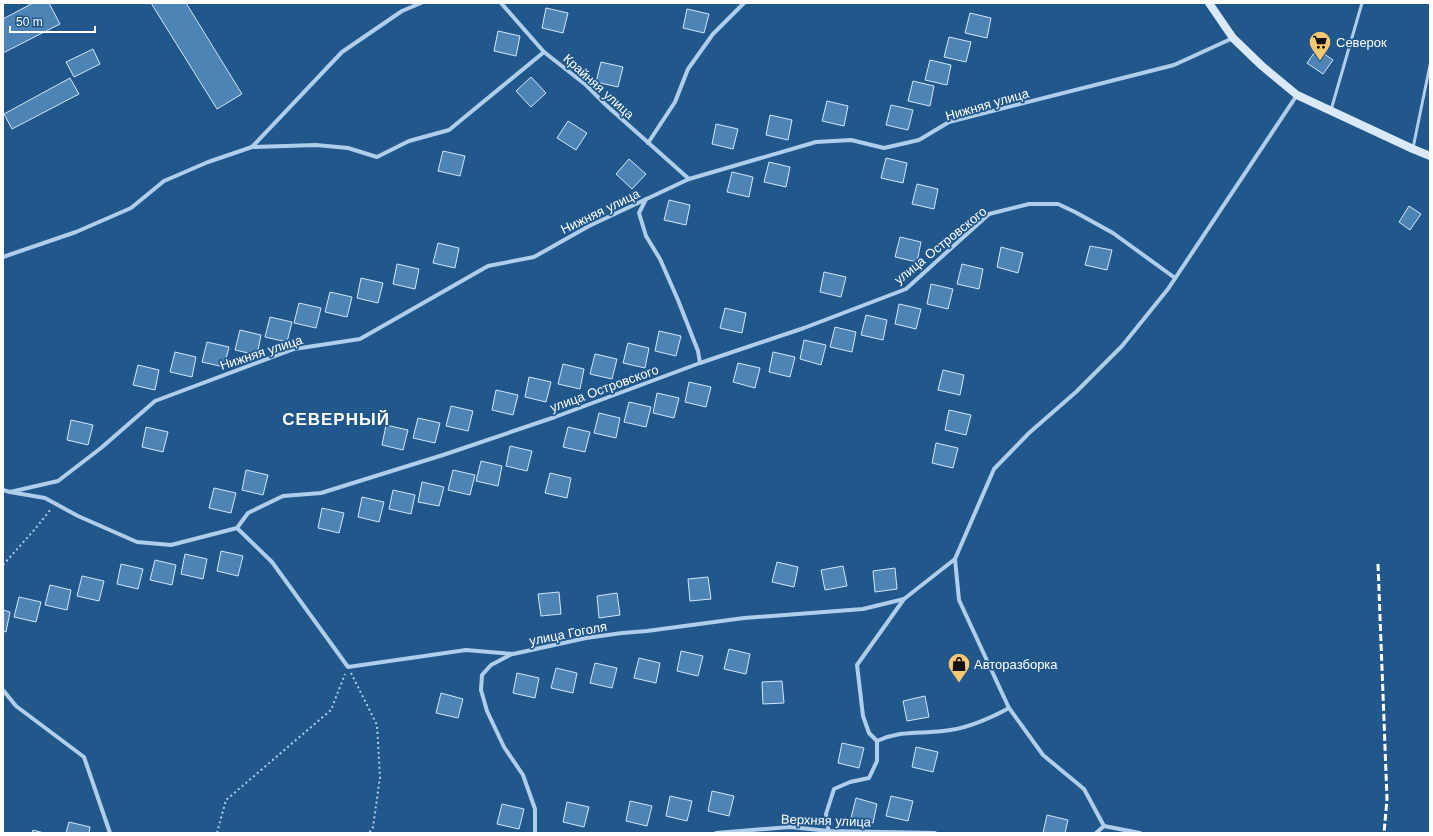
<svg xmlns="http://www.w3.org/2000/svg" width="1433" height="836" viewBox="0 0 1433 836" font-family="Helvetica,sans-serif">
	<rect width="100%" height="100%" fill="#21578b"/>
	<!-- building -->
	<g fill="#4e83b5" stroke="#d3e7f8">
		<path d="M33,3H49L60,24L3,53V19Z"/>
		<path d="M151,3H186L242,94L217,109Z"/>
		<path d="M546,8L568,13L563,33L542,28Z"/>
		<path d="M687,9L709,14L704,33L683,28Z"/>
		<path d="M970,13L991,18L987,38L965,33Z"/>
		<path d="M498,31L520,36L516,56L494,51Z"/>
		<path d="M949,37L971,42L966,62L944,57Z"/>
		<path d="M93,49L100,64L74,77L66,62Z"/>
		<path d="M1317,49L1333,60L1323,74L1307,63Z"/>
		<path d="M930,60L951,65L947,85L925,80Z"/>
		<path d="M601,62L623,67L618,87L596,82Z"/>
		<path d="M531,77L546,93L531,107L516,91Z"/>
		<path d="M70,78L79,94L12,129L4,114Z"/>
		<path d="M913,81L934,86L930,106L908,101Z"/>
		<path d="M827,101L848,106L844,126L822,121Z"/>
		<path d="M891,105L913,110L908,130L886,125Z"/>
		<path d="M770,115L792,120L788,140L766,135Z"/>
		<path d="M568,121L587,133L576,150L557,138Z"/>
		<path d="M716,124L738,129L733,149L712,144Z"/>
		<path d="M443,151L465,156L460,176L438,171Z"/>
		<path d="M886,158L907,163L903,183L881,178Z"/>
		<path d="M629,159L646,174L632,189L616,174Z"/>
		<path d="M769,162L790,167L786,187L764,182Z"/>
		<path d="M732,172L753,177L749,197L727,192Z"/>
		<path d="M917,184L938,189L934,209L912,204Z"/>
		<path d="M669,200L690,205L686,225L664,220Z"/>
		<path d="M1409,206L1421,214L1410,230L1399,222Z"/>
		<path d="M900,237L921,242L917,262L895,257Z"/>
		<path d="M438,243L459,248L455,268L433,263Z"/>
		<path d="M1090,246L1112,250L1107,270L1085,265Z"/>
		<path d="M1001,247L1023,253L1018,273L997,267Z"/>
		<path d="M397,264L419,269L415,289L393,284Z"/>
		<path d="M962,264L983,269L979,289L957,284Z"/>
		<path d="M824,272L846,277L841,297L820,292Z"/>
		<path d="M361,278L383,283L378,303L357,298Z"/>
		<path d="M931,284L953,289L948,309L927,304Z"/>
		<path d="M330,292L352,297L347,317L325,312Z"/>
		<path d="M299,303L321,308L316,328L294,323Z"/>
		<path d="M899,304L921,309L916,329L895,324Z"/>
		<path d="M725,308L746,313L742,333L720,328Z"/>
		<path d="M866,315L887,320L883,340L861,335Z"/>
		<path d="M270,317L292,322L287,342L265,337Z"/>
		<path d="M835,327L856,332L852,352L830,347Z"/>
		<path d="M240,330L261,335L257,355L235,350Z"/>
		<path d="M659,331L681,336L676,356L655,351Z"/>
		<path d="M804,340L826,345L821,365L800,359Z"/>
		<path d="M207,342L229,347L224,367L202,362Z"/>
		<path d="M628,343L649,348L645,368L623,363Z"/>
		<path d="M175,352L196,357L192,377L170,372Z"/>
		<path d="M773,352L795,357L790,377L769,372Z"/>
		<path d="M595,354L617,359L612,379L590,374Z"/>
		<path d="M738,363L760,368L755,388L733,382Z"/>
		<path d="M563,364L584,369L580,389L558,384Z"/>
		<path d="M138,365L159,370L155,390L133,385Z"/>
		<path d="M943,370L964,375L960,395L938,390Z"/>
		<path d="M529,377L551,382L546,402L525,397Z"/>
		<path d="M689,382L711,387L706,407L685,402Z"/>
		<path d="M496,390L518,395L513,415L492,410Z"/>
		<path d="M657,393L679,398L674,418L653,413Z"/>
		<path d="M629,402L651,407L646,427L624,422Z"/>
		<path d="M451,406L473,411L468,431L446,426Z"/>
		<path d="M949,410L971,415L966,435L945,430Z"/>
		<path d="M599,413L620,418L616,438L594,433Z"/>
		<path d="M418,418L440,423L435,443L413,438Z"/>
		<path d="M71,420L93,425L88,445L67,440Z"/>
		<path d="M386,425L408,430L403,450L382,445Z"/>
		<path d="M146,427L168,432L163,452L142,447Z"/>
		<path d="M568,427L590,432L585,452L563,447Z"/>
		<path d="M936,443L958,448L953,468L932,463Z"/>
		<path d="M510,446L532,451L527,471L506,466Z"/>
		<path d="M481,461L502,466L498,486L476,481Z"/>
		<path d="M246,470L268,475L263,495L242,490Z"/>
		<path d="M453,470L475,475L470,495L448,490Z"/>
		<path d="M550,473L571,478L567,498L545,493Z"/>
		<path d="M422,482L444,487L439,506L418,502Z"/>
		<path d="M214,488L236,493L231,513L209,508Z"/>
		<path d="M393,490L415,495L411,514L389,509Z"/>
		<path d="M362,497L384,502L379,522L358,517Z"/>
		<path d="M322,508L344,513L339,533L318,528Z"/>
		<path d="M221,551L243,556L238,576L217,571Z"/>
		<path d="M185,554L207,559L203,579L181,574Z"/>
		<path d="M155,560L176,565L172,585L150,580Z"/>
		<path d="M777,562L798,567L794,587L772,582Z"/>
		<path d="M121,564L143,569L138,589L117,584Z"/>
		<path d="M843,566L847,586L825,590L821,570Z"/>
		<path d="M895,568L897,589L875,592L873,571Z"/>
		<path d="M82,576L104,581L99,601L77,596Z"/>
		<path d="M708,577L711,599L690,601L688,579Z"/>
		<path d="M50,585L71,590L67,610L45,605Z"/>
		<path d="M559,592L561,614L541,616L538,594Z"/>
		<path d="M617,593L620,615L599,618L597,596Z"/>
		<path d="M19,597L41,602L36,622L14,617Z"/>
		<path d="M3,610L10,612L6,632L3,631Z"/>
		<path d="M729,649L750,654L746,674L724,669Z"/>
		<path d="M681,651L703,656L698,676L677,671Z"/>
		<path d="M639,658L660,663L656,683L634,678Z"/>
		<path d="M595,663L617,668L612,688L590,683Z"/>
		<path d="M556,668L577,673L573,693L551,688Z"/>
		<path d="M517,673L539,678L535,698L513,693Z"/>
		<path d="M782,681L784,703L763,704L762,682Z"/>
		<path d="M441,693L463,699L458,718L436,713Z"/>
		<path d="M925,696L929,717L907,721L903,701Z"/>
		<path d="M842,743L864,748L859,768L838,763Z"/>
		<path d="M916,747L938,752L933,772L912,767Z"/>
		<path d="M712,791L734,796L729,816L708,811Z"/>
		<path d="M670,796L692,801L687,821L666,816Z"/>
		<path d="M891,796L913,801L908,821L886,816Z"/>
		<path d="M856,798L877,804L873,823L851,818Z"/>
		<path d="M630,801L652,806L647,826L626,821Z"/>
		<path d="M567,802L589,807L584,827L563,822Z"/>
		<path d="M502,804L524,809L519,829L497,824Z"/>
		<path d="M1047,815L1068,820L1065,833H1043Z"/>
		<path d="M69,822L90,827L89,833H66Z"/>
		<path d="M33,830L44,833H32Z"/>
	</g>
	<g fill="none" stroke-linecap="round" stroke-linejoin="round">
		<!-- path -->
		<g stroke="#aeceeb" stroke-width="2" stroke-dasharray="2 3" stroke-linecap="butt">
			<path d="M3,565L35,529L51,509"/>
			<path d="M351,673L377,725L380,777L373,827L369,833"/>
			<path d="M217,833L226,800L331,710L345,674"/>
		</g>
		<!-- lane -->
		<g stroke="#aeceeb" stroke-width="3">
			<path d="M1331,110L1362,3"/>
			<path d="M1413,148L1430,65"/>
		</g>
		<!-- street -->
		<g stroke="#aeceeb" stroke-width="4">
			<path d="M421,3L402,11L342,52L252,147L316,145L348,148L377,157L409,141L449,130L544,52"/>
			<path d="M501,3L544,52L586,85L606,105L689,179"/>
			<path d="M648,143L675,102L688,69L713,34L744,3"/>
			<path d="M646,199L639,213L646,236L660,259L678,300L698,351L700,363"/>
			<path d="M3,257L76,232L131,208L164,181L208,162L252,147"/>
			<path d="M3,490L10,492L45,498L78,516L137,542L171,545L237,528L248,513L283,496L321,493L443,455L555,417L700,363L804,328L906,289L989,214L1029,204H1058L1075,212L1113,233L1175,278"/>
			<path d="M10,492L58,481L101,448L155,401L294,349L360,339L488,266L534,257L589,226L689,179L816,142L851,140L884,148L919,140L949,122L1174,65L1233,38"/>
			<path d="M237,528L272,562L348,667L466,650L513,654L586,638L622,633L647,631L744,618L863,609L904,599L955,559"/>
			<path d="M512,654L491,665L482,675L481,690L487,711L504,747L523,775L535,809V833"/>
			<path d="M3,690L16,706L84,757L110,833"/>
			<path d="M877,741C902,730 917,734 943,731C966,729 989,719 1009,708"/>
			<path d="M1104,826L1084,789L1043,755L1009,708L959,600L955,559L994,469L1029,433L1076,392L1122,346L1168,289L1297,95"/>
			<path d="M716,833L790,827L829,831L935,833"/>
			<path d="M829,833L826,814L834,789L850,782L869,778L877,761V741L869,733L863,716L857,665L904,599"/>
			<path d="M1096,833L1104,826L1140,833"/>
		</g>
		<!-- secondary -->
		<path stroke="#dae9f9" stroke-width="8" d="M1209,3L1233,38L1262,66L1297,95L1413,149L1430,156"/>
		<!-- rail -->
		<path stroke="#fff" stroke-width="3" stroke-dasharray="7 3" stroke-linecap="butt" d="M1378,564L1387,799L1384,833"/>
	</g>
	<!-- icons -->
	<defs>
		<g id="supermarket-pin" transform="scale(1.15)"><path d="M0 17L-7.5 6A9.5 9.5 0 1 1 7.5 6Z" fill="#f8c770" stroke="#21578b"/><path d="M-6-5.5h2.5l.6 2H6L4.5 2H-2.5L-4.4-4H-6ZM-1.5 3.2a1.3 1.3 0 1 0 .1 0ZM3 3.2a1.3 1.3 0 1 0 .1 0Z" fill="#111"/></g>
		<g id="shop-pin" transform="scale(1.15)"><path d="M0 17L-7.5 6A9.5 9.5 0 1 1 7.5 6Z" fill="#f8c770" stroke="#21578b"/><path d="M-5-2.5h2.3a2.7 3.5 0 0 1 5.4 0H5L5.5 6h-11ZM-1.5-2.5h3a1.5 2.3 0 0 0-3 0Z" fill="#111"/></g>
	</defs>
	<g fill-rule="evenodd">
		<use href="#supermarket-pin" x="1320" y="42"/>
		<use href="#shop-pin" x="959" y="664"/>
	</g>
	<g text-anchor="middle" stroke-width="3.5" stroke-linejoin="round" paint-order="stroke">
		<!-- poi labels -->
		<g font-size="13" fill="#fff" stroke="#21578b" text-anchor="start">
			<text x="1336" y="47">Северок</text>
			<text x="974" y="669">Авторазборка</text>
		</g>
		<!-- street labels -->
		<g font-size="13" fill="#fff" stroke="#21578b">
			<text transform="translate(599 86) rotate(42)" y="5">Крайняя улица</text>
			<text transform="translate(987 104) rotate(-16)" y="5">Нижняя улица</text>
			<text transform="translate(600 211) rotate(-26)" y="5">Нижняя улица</text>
			<text transform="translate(940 245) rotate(-39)" y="5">улица Островского</text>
			<text transform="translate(261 352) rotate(-18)" y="5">Нижняя улица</text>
			<text transform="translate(604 388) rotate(-20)" y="5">улица Островского</text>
			<text transform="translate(568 633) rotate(-11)" y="5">улица Гоголя</text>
			<text transform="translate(826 820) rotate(2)" y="5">Верхняя улица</text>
		</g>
		<!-- district labels -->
		<g font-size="17" font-weight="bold" letter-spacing="1" fill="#fff" stroke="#21578b">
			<text x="336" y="425">СЕВЕРНЫЙ</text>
		</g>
	</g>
	<!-- border -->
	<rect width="1433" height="836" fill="none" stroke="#ffffff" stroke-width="8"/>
	<!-- scale -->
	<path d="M10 26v6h85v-6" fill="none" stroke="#ffffff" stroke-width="2"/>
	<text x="16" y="26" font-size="12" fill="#ffffff" stroke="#21578b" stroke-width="3" paint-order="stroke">50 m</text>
</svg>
